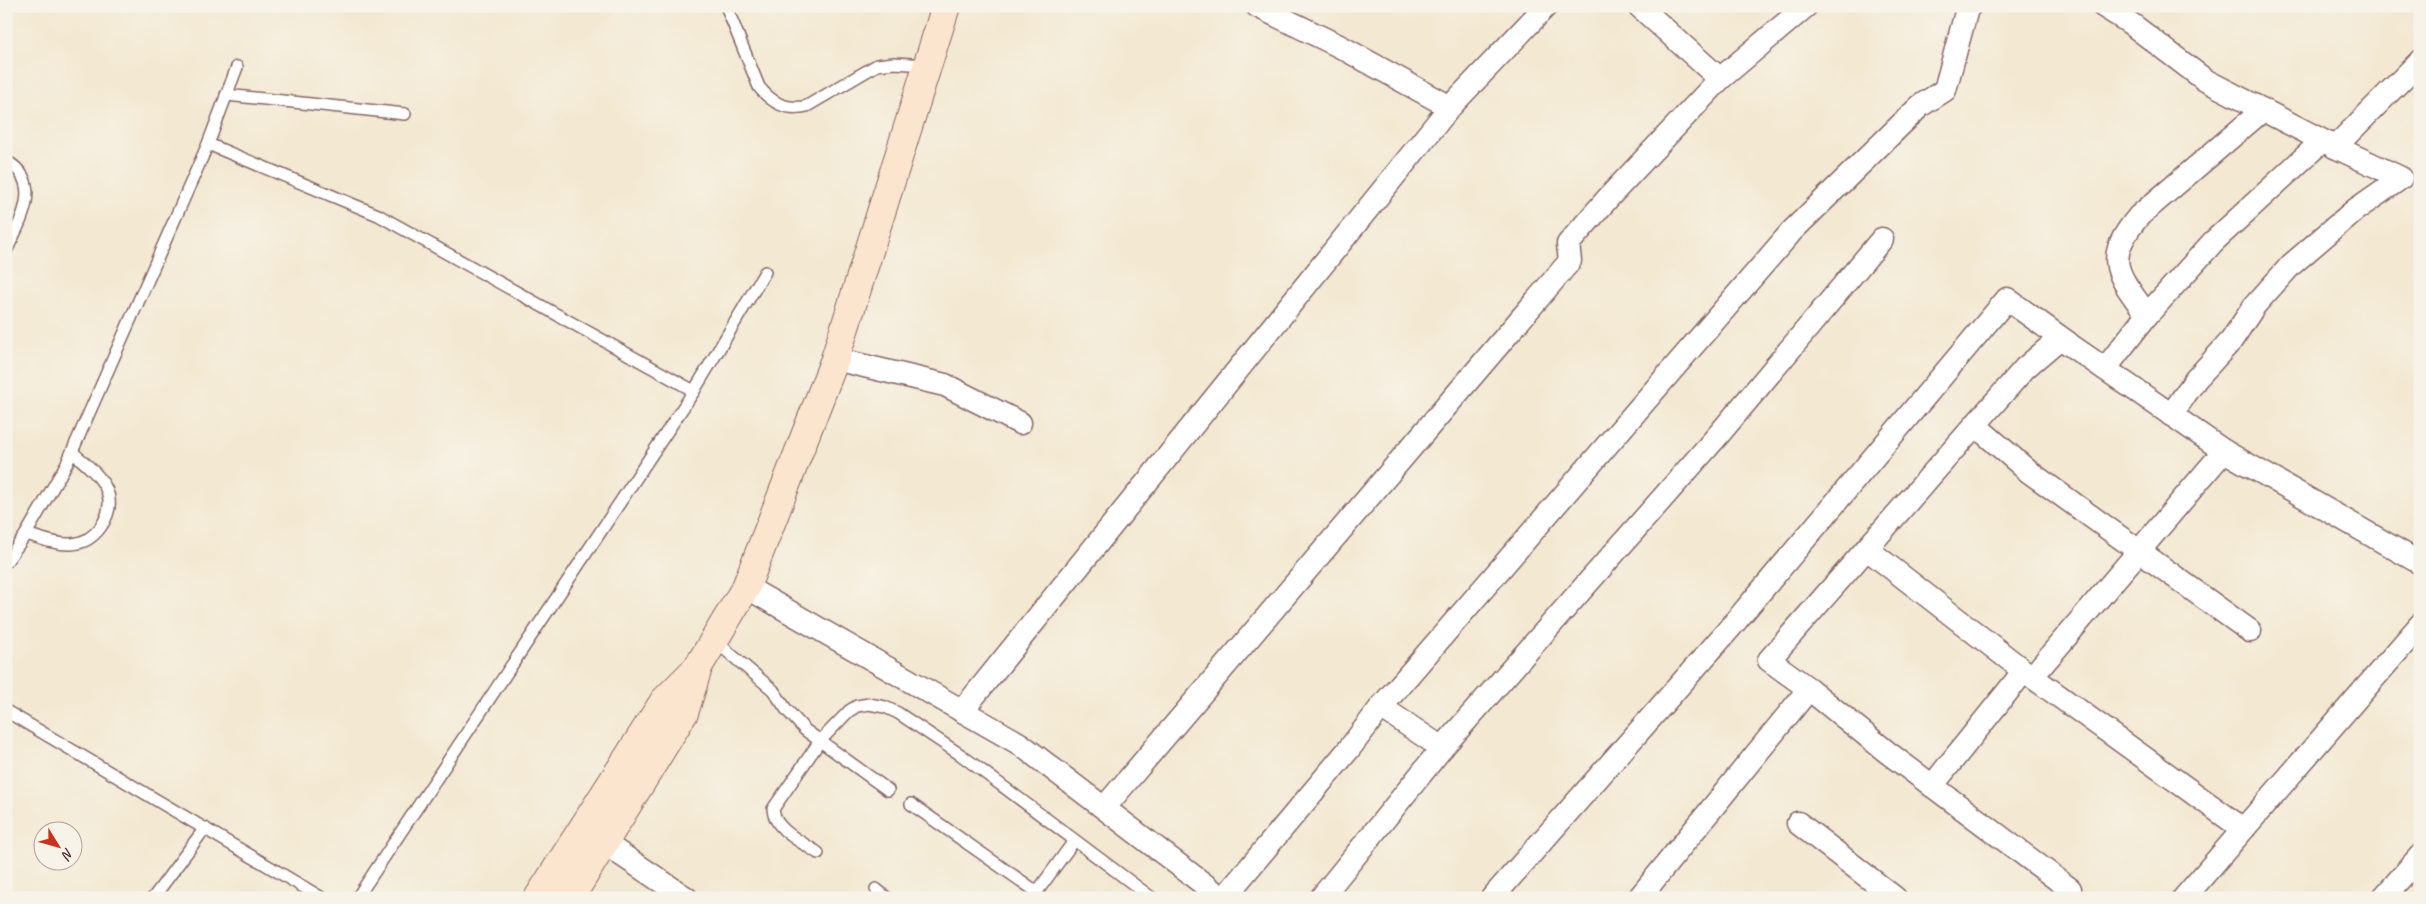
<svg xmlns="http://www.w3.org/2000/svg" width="2426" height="904" viewBox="0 0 2426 904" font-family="Caveat,sans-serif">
	<rect width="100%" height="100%" fill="#f7f3e8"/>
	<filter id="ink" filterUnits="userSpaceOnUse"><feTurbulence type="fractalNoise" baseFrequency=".02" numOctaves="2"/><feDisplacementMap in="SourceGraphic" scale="10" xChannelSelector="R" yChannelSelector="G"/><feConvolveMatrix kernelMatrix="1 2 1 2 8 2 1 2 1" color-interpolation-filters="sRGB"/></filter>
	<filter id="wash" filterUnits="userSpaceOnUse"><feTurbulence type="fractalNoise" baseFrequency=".0096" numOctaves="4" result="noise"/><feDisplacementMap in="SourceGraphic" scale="20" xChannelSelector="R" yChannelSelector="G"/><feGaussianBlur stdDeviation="1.12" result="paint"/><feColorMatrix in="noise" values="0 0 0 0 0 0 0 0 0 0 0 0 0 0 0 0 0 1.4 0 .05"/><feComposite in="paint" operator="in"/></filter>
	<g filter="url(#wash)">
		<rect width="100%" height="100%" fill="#f3e8d1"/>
	</g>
	<g filter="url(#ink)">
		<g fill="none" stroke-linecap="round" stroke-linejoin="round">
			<!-- lane casing -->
			<g stroke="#856565" stroke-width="14">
				<g id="lane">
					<path d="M726,6L759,87C772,103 786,111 807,106L877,65L894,63L928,65"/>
					<path d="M226,95L405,114"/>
					<path d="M208,144L378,215L694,391"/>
					<path d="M6,161C45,182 20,222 6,251"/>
					<path d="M26,534C40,538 56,545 71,544C84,543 92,538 100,528C124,495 97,473 72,452"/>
					<path d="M6,562L26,534L67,463L208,144L237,67"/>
					<path d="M715,641L773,690L786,709L805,730L888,790"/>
					<path d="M6,711L322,898"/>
					<path d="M911,804L1037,892"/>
					<path d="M818,853C802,842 774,830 773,809L820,741L849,711L857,706L869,704L885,707L898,713L961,755L1152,898"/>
					<path d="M876,889L887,898"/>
					<path d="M1034,896L1074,841"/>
					<path d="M153,898L205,828"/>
					<path d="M357,898L694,391L765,272"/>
				</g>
			</g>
			<!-- street casing -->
			<g stroke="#856565" stroke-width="25">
				<g id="street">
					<path d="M1257,6L1341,47L1450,107"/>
					<path d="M2103,6L2130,23L2205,80L2335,147L2401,178L2355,210L2291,265L2255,305L2231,341L2196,379L2171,415"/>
					<path d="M1720,79L1806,6"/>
					<path d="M2335,147L2420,61"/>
					<path d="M2147,315C2117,273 2102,260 2139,216L2263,110"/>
					<path d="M835,359L945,385L1020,423"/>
					<path d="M2105,369L2147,315L2213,242L2322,141"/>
					<path d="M1975,425L2028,471L2250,631"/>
					<path d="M2224,451L2420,563"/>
					<path d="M1867,549L2024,671"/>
					<path d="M746,587L1020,744L1222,898"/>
					<path d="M1809,689L1769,660L2025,368L2060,338L2224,451L2032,677"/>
					<path d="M1381,707L1792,231L1920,106L1945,90L1967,9L1970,6"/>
					<path d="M962,711L1450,107L1546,6"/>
					<path d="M1442,748L1720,433L1882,239"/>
					<path d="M1932,786L2024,671L2243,829"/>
					<path d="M1104,808L1570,261L1568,244L1609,197L1720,79L1639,6"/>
					<path d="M1798,823L1895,898"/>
					<path d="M604,843L686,898"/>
					<path d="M1224,898L1349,749L1381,707L1442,748L1321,898"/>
					<path d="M1492,898L1730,628L2007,299L2068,343"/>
					<path d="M1639,898L1809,689L1887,752L2070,889L2066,898"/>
					<path d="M2184,898L2420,625"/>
					<path d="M2383,898L2420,856"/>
				</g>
			</g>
			<!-- secondary casing -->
			<g stroke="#856565" stroke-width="30">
				<g id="secondary">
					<path d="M538,898L664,701L698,667L746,587L835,359L946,6"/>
					<path d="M570,898L684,713L697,671"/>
				</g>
			</g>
			<!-- lane -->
			<use href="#lane" stroke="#fff" stroke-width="11"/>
			<!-- street -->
			<use href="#street" stroke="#fff" stroke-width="22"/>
			<!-- secondary -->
			<use href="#secondary" stroke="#fce5cf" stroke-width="28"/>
		</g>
	</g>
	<!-- margin -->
	<rect width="2426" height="904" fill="none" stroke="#f7f3e8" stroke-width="25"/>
	<!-- north arrow -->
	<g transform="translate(58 846) rotate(127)"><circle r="24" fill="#f7f3e8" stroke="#b29e9c"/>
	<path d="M0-4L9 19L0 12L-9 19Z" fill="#c8321e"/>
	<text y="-8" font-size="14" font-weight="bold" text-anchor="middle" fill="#4a1f2b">N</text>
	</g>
</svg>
